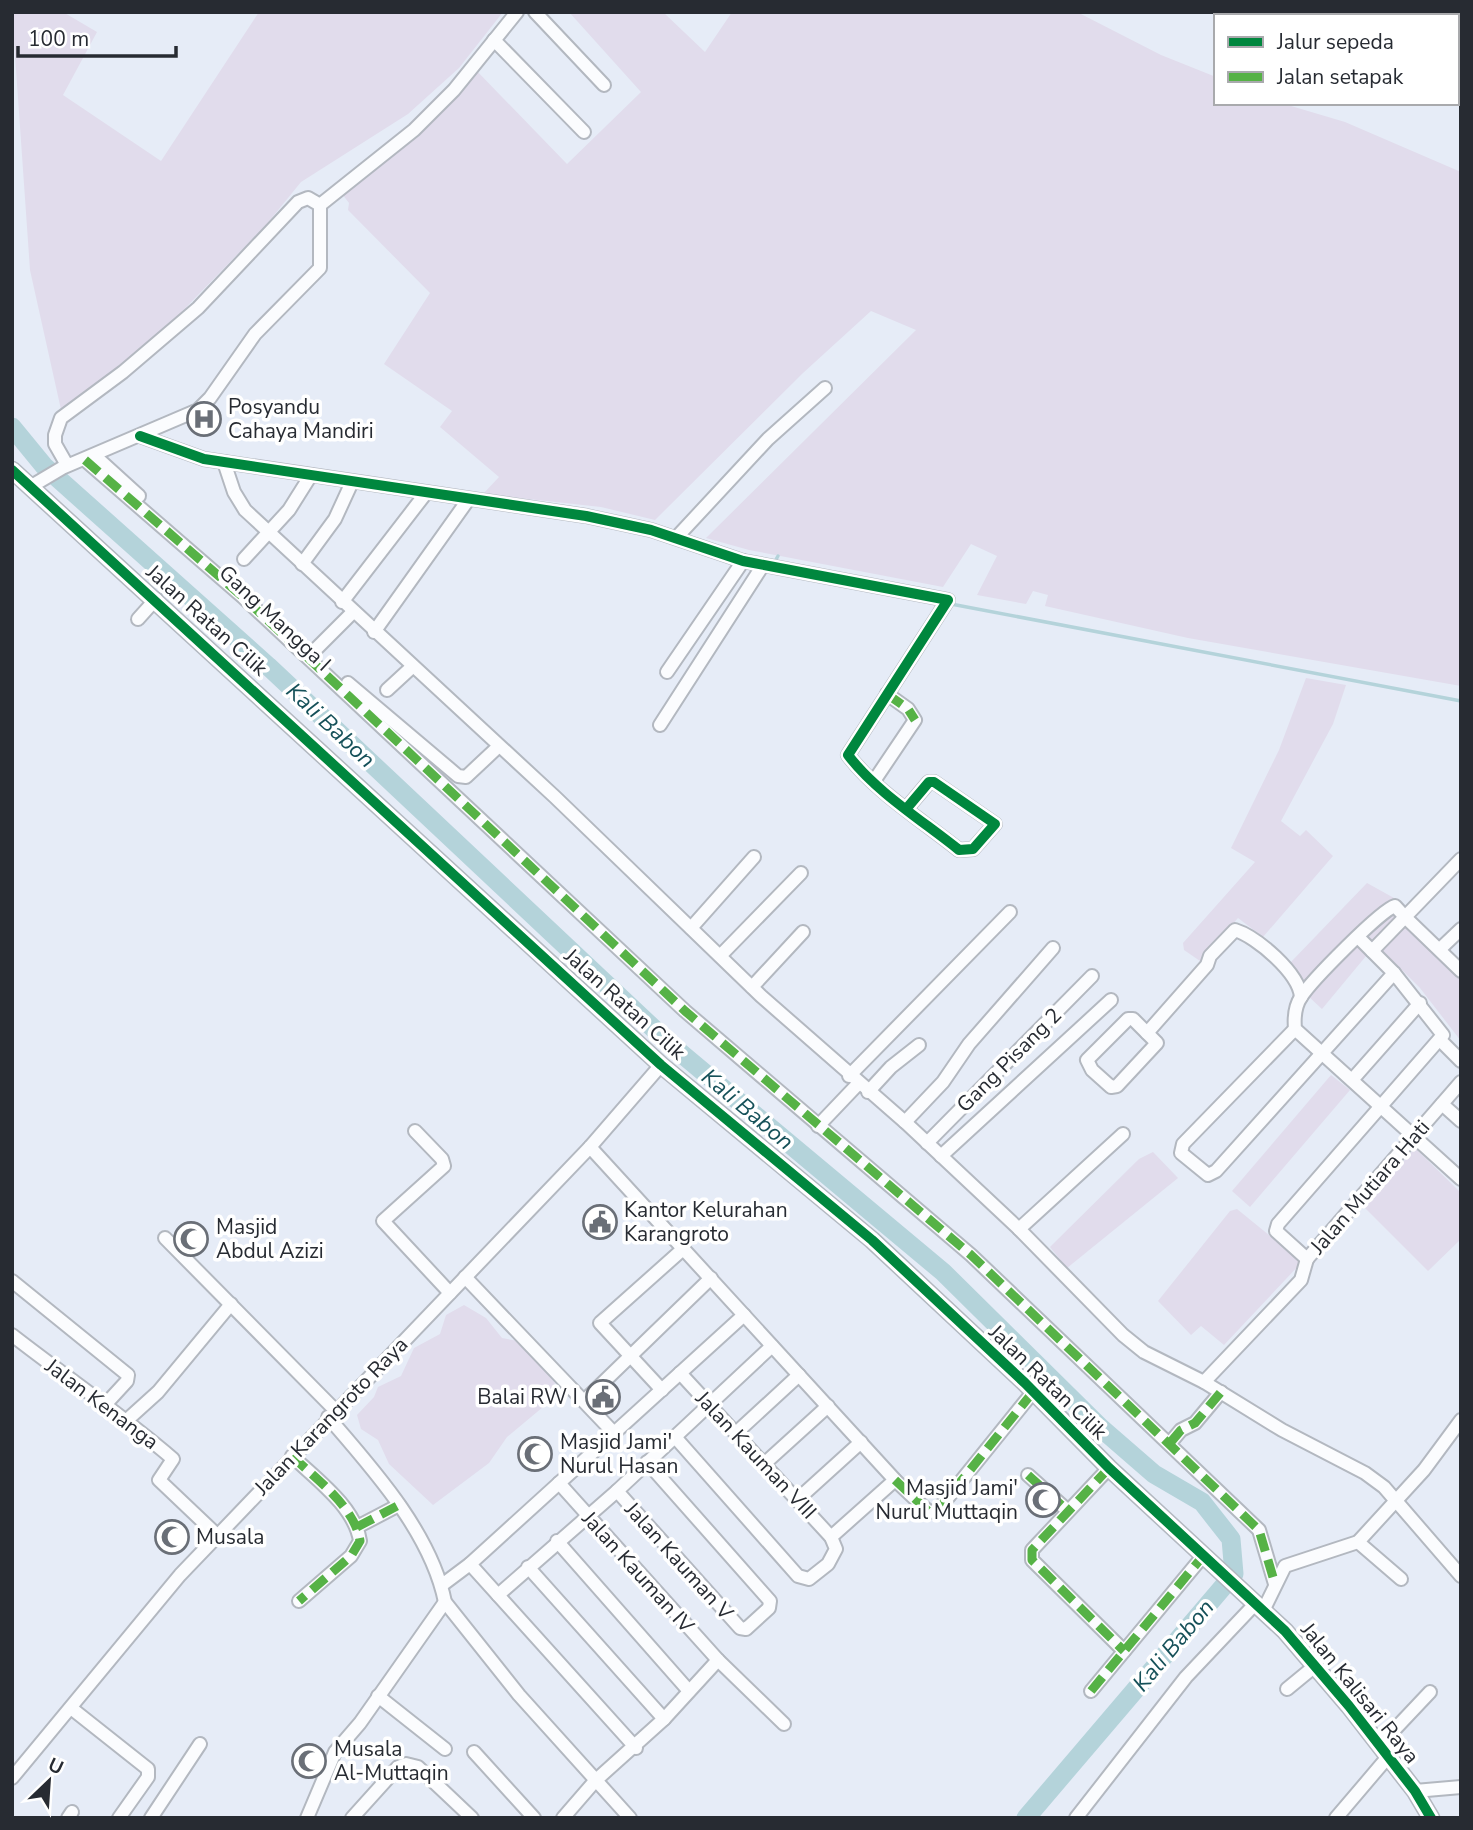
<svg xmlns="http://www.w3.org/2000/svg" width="1473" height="1830" viewBox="0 0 1473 1830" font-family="'Nunito Sans',sans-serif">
	<rect width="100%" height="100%" fill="#e6ecf7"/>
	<!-- green -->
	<g fill="#e1dcec">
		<path d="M12,12H63L97,32L63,95L161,161L259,12H503L459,68L408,114L301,182L266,225L164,330L62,414L30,270Z"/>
		<path d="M569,12H663L705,52L732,12H1077L1161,55L1216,77V103H1281L1345,122L1461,172V686L1188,638L1045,606L1048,595L1033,591L1026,604L977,595L997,556L971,544L943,587L749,550L706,538L916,330L871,311L803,373L655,520L601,507L483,494L499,477L440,427L452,411L384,364L430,293L348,210L349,203L339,190L414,130L473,67L567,164L641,92Z"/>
		<path d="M1306,678L1346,685L1333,724L1281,821L1300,836L1306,830L1333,856L1263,937L1238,918L1200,961L1184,950L1183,943L1255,862L1231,848L1279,750Z"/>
		<path d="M1367,883L1394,898L1404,917L1461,976V1041L1420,988L1376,944L1322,1009L1307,995L1291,962Z"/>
		<path d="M1331,1075L1350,1090L1250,1207L1232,1191Z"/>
		<path d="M1415,1148L1461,1193V1239L1428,1271L1364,1207Z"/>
		<path d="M1153,1152L1178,1178L1067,1268L1050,1247L1139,1159Z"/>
		<path d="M1237,1209L1302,1262L1224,1345L1201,1326L1191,1335L1158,1301L1230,1211Z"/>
		<path d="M464,1305L486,1318L502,1338L518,1341L555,1383L549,1402L507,1437L489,1463L433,1505L389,1464L378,1440L361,1429L357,1415L374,1397L378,1387L401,1376L414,1348L440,1334L446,1315Z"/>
	</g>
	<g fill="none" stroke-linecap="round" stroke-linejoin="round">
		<!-- stream -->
		<g stroke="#b4d3da" stroke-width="3.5">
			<path d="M774,563L778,556"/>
			<path d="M951,604L1461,701"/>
		</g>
		<!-- river -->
		<path stroke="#b4d3da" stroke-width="19" d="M12,427L44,466L268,666L670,1044L943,1272L1101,1428L1154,1474L1202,1502L1231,1539L1234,1574L1026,1818"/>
		<!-- minor casing -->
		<g stroke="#b3b8c0" stroke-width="16">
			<g id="minor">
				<path d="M535,12L604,85"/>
				<path d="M494,40L584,132"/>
				<path d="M320,205L414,130L454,90L517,12"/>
				<path d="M140,436L204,459L586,516L651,530L743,561L948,600L848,755C876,792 923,821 959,850L973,849L995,824L934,782H929L907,808"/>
				<path d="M95,456L139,496"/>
				<path d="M85,460L243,597L685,1011L971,1255L1259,1530L1275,1584"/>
				<path d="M224,462L234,492L245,510L555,797L761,996L905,1122L1019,1229L1123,1335L1144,1352L1204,1382L1282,1430L1365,1473L1384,1487L1461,1576"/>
				<path d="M67,465L55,444V435L61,418L123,372L198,308L298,202L308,198L320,205"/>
				<path d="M30,487L62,468L198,410L210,398L255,334L320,268V205"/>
				<path d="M676,538L768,439L825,388"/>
				<path d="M244,559L289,510L311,475"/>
				<path d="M302,564L335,519L352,482"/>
				<path d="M342,602L426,493"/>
				<path d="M138,619L156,599"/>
				<path d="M374,632L468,500"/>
				<path d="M308,657L353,612"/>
				<path d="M667,672L743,561"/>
				<path d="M348,683L458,776L466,777L499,746"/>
				<path d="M387,690L412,667"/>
				<path d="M660,725L763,565"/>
				<path d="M874,781L915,720L908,709L887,694"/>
				<path d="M1461,859L1405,917L1461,971"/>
				<path d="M691,928L754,857"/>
				<path d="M1358,937L1394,973"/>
				<path d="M1440,949L1461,929"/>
				<path d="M1372,951L1405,917L1395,906C1381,910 1311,981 1301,997C1295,1006 1294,1018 1295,1029L1461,1179"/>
				<path d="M720,956L801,873"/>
				<path d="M752,987L803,932"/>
				<path d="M1128,1019H1133L1157,1043L1117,1086L1111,1087L1092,1070L1087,1060Z"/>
				<path d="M1295,1029L1183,1144L1181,1153L1208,1175L1216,1171L1394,973L1443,1035L1278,1224L1276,1231L1307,1259"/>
				<path d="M1147,1033L1207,965L1210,956L1235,930C1257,937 1299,973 1301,997"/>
				<path d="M1441,1041L1461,1061"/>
				<path d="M849,1076L1010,912"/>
				<path d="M1352,1080L1420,1003"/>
				<path d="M868,1092L891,1067L919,1045"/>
				<path d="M1442,1104L1461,1121"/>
				<path d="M905,1122L943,1082L969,1044L1053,948"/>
				<path d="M818,1126L858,1084"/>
				<path d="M415,1131L442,1159L444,1166L383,1221L450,1293"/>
				<path d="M927,1143L1092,976"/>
				<path d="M590,1147L895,1480L929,1512L937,1511L1033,1392"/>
				<path d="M941,1156L1111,1000"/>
				<path d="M1019,1229L1123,1134"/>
				<path d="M165,1238L335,1410"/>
				<path d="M1307,1259L1461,1082"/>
				<path d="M465,1277L614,1433"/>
				<path d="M12,1281L128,1375L127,1381L104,1406"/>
				<path d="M12,1335C66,1377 122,1415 173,1459L159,1480L218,1536"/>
				<path d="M1204,1382L1301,1280L1307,1259"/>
				<path d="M662,1390L600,1323L683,1249"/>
				<path d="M584,1401L711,1278"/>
				<path d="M328,1417C373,1469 431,1533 445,1602L519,1695L630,1818"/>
				<path d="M127,1420L158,1392L231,1304"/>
				<path d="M736,1433L799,1375"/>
				<path d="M675,1437L798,1576L809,1579L828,1564L836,1549L831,1537L680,1373"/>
				<path d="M1170,1443L1181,1430L1195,1423L1221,1392"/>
				<path d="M292,1456C316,1479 355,1507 360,1541L351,1556L299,1601"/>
				<path d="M764,1464L828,1406"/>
				<path d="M1109,1468L1032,1550V1560L1124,1651"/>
				<path d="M1028,1475L1068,1511"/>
				<path d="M559,1483L718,1660L784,1724"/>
				<path d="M617,1491L740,1628L746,1629L769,1608L770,1601L647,1462"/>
				<path d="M797,1500L861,1442"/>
				<path d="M357,1527L399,1505"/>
				<path d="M831,1537L895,1480"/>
				<path d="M557,1541L689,1691"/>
				<path d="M1358,1542L1401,1579"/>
				<path d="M470,1564L636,1748"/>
				<path d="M528,1567L664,1719"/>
				<path d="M442,1585L470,1564L744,1315"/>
				<path d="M498,1595L617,1491L772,1346"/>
				<path d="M1263,1611L1285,1566L1358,1542L1424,1470L1461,1420"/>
				<path d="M1287,1689L1315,1666"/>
				<path d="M1091,1691L1203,1556"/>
				<path d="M378,1696L445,1749"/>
				<path d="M71,1708L148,1769V1777L119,1818"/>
				<path d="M1379,1746L1430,1692"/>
				<path d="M474,1752L534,1818"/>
				<path d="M12,1778L180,1575L590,1147L661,1065"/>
				<path d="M1415,1791L1461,1787"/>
				<path d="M68,1818L72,1812"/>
				<path d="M151,1818L200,1744"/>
				<path d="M307,1818L335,1752L360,1723L445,1602"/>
				<path d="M352,1818L398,1767L406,1764L418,1767L472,1818"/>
				<path d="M563,1818L595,1781L664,1719L718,1660"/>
				<path d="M1076,1818L1186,1677L1255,1604"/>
				<path d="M1336,1818L1387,1758"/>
			</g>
		</g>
		<!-- tertiary casing -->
		<g stroke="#b3b8c0" stroke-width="19">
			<path id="tertiary" d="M12,470L661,1065L872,1240L1025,1383L1109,1468L1285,1631L1349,1706L1415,1791L1431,1818"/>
		</g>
		<!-- minor -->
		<use href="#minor" stroke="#fbfcfe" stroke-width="12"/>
		<!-- tertiary -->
		<use href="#tertiary" stroke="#fbfcfe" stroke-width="16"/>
		<!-- quiet -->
		<g stroke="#56b246" stroke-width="9" stroke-dasharray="18 9" stroke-linecap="butt">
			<path d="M85,460L243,597L685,1011L971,1255L1259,1530L1275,1584"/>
			<path d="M887,694L908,709L915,720"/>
			<path d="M1170,1443L1181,1430L1195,1423L1221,1392"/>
			<path d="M292,1456C316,1479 355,1507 360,1541L351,1556L299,1601"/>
			<path d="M1109,1468L1032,1550V1560L1124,1651"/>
			<path d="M1028,1475L1068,1511"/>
			<path d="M895,1480L929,1512L937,1511L1033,1392"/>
			<path d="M357,1527L399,1505"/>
			<path d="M1091,1691L1203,1556"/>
		</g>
		<!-- cycleway casing -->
		<g stroke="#fff" stroke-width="15">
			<g id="cycleway">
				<path d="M140,436L204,459L586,516L651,530L743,561L948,600L848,755C876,792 923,821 959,850L973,849L995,824L934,782H929L907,808"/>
				<path d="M12,470L661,1065L872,1240L1025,1383L1109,1468L1285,1631L1349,1706L1415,1791L1431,1818"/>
			</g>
		</g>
		<!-- cycleway -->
		<use href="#cycleway" stroke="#00873e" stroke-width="10"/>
	</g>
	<!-- icons -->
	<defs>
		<g id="hospital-ring" transform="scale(1.75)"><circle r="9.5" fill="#fff" stroke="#6a6f77" stroke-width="1.5"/><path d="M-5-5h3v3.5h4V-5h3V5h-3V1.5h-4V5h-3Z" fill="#6a6f77"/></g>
		<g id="civic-ring" transform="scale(1.75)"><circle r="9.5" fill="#fff" stroke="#6a6f77" stroke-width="1.5"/><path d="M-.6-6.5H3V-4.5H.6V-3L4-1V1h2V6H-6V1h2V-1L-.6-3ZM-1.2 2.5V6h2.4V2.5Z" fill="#6a6f77"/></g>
		<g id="mosque-ring" transform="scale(1.75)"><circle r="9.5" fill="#fff" stroke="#6a6f77" stroke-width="1.5"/><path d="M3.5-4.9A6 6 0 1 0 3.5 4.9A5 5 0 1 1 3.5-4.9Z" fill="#6a6f77"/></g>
	</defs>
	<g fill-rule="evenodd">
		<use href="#hospital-ring" x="204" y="419"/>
		<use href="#civic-ring" x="600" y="1222"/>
		<use href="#mosque-ring" x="191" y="1239"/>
		<use href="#civic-ring" x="603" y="1397"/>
		<use href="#mosque-ring" x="535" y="1454"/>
		<use href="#mosque-ring" x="1043" y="1500"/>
		<use href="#mosque-ring" x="172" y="1537"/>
		<use href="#mosque-ring" x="309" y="1761"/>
	</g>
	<g text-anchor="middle" stroke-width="7" stroke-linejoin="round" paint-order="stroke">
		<!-- poi labels -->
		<g font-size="21" fill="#272b32" stroke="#fff" text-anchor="start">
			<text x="228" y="414">Posyandu<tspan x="228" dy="24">Cahaya Mandiri</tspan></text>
			<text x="624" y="1217">Kantor Kelurahan<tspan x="624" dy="24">Karangroto</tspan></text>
			<text x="216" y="1234">Masjid<tspan x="216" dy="24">Abdul Azizi</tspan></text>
			<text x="578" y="1404" text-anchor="end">Balai RW I</text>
			<text x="560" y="1449">Masjid Jami'<tspan x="560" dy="24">Nurul Hasan</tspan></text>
			<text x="1018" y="1495" text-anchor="end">Masjid Jami'<tspan x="1018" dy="24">Nurul Muttaqin</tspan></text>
			<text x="196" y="1544">Musala</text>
			<text x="334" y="1756">Musala<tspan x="334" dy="24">Al-Muttaqin</tspan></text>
		</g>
		<!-- street labels -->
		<g font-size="21" fill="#272b32" stroke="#fff">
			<text transform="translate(275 618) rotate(43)" y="7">Gang Mangga I</text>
			<text transform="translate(207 620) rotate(42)" y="7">Jalan Ratan Cilik</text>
			<text transform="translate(625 1004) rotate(42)" y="7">Jalan Ratan Cilik</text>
			<text transform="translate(1009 1060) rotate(-45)" y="7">Gang Pisang 2</text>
			<text transform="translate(1370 1187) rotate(-49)" y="7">Jalan Mutiara Hati</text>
			<text transform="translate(1048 1382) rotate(44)" y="7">Jalan Ratan Cilik</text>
			<text transform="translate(102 1404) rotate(37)" y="7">Jalan Kenanga</text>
			<text transform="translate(331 1416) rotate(-46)" y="7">Jalan Karangroto Raya</text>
			<text transform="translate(756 1455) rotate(47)" y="7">Jalan Kauman VIII</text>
			<text transform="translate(679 1561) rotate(48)" y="7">Jalan Kauman V</text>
			<text transform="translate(638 1572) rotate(48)" y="7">Jalan Kauman IV</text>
			<text transform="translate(1360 1693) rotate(51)" y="7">Jalan Kalisari Raya</text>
		</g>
		<!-- water labels -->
		<g font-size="23" font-style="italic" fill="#165159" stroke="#fff">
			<text transform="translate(331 725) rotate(43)" y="8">Kali Babon</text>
			<text transform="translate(748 1109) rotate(40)" y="8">Kali Babon</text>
			<text transform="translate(1173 1645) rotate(-50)" y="8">Kali Babon</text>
		</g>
	</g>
	<!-- border -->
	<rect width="1473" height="1830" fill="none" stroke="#272b32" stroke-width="28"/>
	<!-- legend -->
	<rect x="1214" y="14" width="245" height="91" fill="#ffffff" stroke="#a9aaad" stroke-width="2"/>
	<rect x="1228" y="37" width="35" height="10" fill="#00873e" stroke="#a9aaad" stroke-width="2"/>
	<text x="1277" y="49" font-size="21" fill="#272b32">Jalur sepeda</text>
	<rect x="1228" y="72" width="35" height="10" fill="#56b246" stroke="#a9aaad" stroke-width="2"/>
	<text x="1277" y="84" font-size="21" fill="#272b32">Jalan setapak</text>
	<!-- north arrow -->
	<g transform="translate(49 1781) rotate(25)" stroke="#ffffff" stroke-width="5" paint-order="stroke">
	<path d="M0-5L12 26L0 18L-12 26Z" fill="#272b32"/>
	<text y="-10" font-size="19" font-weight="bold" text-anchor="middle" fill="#272b32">U</text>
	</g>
	<!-- scale -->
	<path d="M18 46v10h158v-10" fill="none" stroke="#272b32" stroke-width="3.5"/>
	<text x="28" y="46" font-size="21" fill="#272b32" stroke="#ffffff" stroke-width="5" paint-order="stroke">100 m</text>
</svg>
